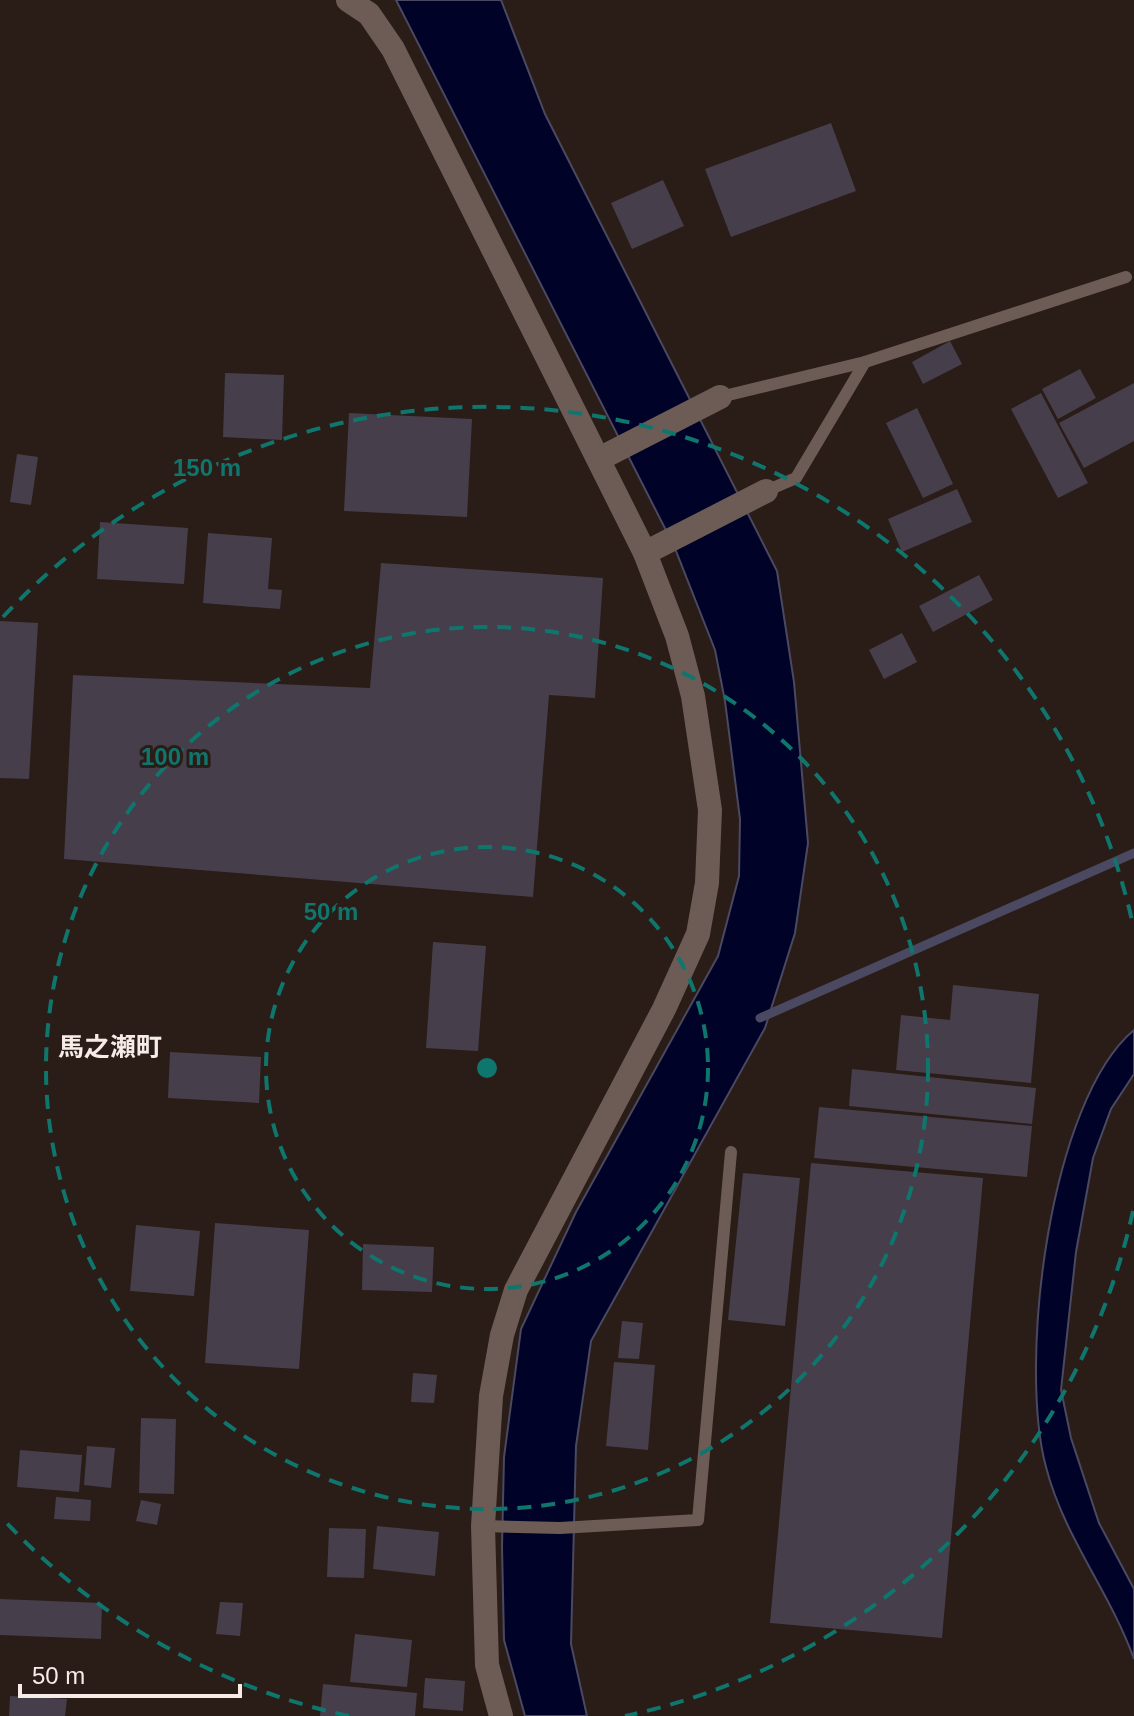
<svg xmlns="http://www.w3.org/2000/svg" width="1134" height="1716" viewBox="0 0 1134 1716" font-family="Helvetica,'Noto Sans JP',sans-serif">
	<rect width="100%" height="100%" fill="#2a1c17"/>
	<!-- water -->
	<g fill="#000327" stroke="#4a4961" stroke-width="2">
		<path d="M396,0H501L545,114L777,571L794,682L808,843L795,933L765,1028L591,1341L576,1446L571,1644L587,1716H525L504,1640L502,1547L504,1457L521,1329L576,1212L718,956L739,876L740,819L725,701L715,650L674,546Z"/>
		<path d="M1134,1030V1074L1111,1109L1093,1158L1076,1252L1061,1390L1071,1438L1099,1523L1134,1589V1659C1110,1592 1064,1537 1046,1467C1018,1364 1049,1101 1134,1030Z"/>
	</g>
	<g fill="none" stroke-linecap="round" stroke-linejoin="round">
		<!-- stream -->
		<path stroke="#4a4961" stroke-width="9" d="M760,1018L1134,853"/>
	</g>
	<!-- building -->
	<g fill="#463e4b">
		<path d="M831,123L856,191L731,237L705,169Z"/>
		<path d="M663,180L684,226L632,249L611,203Z"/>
		<path d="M950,341L962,364L923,384L912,362Z"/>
		<path d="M1080,369L1096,398L1058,419L1042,389Z"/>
		<path d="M225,373L284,375L282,440L223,437Z"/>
		<path d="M1134,383V441L1084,468L1059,423Z"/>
		<path d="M1041,393L1088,483L1058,498L1011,409Z"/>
		<path d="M917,408L953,484L923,498L886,423Z"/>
		<path d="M349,413L472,419L467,517L344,511Z"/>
		<path d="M17,454L38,457L31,505L10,502Z"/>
		<path d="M957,489L972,522L902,552L888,519Z"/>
		<path d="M100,522L188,528L184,584L97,579Z"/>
		<path d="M208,533L272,538L268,589L282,590L280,609L203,603Z"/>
		<path d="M381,563L603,578L595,698L549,695L533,897L64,859L73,675L370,688Z"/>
		<path d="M979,575L993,600L933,632L919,606Z"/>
		<path d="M0,621L38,623L29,779L0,778Z"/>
		<path d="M902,633L917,662L884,679L869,650Z"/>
		<path d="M433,942L486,946L478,1051L426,1048Z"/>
		<path d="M953,985L1039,994L1031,1083L896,1070L901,1015L950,1020Z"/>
		<path d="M170,1052L261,1057L259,1103L168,1098Z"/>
		<path d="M852,1069L1036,1088L1032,1124L849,1106Z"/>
		<path d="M819,1107L1032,1126L1027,1177L814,1158Z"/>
		<path d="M811,1163L983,1178L942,1638L770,1623Z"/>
		<path d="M743,1173L800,1178L785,1326L728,1320Z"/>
		<path d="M215,1223L309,1230L299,1369L205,1363Z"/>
		<path d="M136,1225L200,1231L194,1296L130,1291Z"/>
		<path d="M363,1244L434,1247L432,1292L362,1290Z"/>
		<path d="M622,1321L643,1323L639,1359L618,1358Z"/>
		<path d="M614,1362L655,1365L648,1450L606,1446Z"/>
		<path d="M413,1373L437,1375L434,1403L411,1402Z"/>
		<path d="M141,1418L176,1419L174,1494L139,1493Z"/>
		<path d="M87,1446L115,1448L111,1488L84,1485Z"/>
		<path d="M20,1450L82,1455L79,1492L17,1487Z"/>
		<path d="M56,1497L91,1500L90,1521L54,1519Z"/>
		<path d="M141,1500L161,1504L157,1525L136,1521Z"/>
		<path d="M377,1526L439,1532L435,1576L373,1569Z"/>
		<path d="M329,1528L366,1529L364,1578L327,1577Z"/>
		<path d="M0,1599L102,1603L101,1639L0,1635Z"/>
		<path d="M220,1602L243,1603L240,1636L216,1634Z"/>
		<path d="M355,1634L412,1640L407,1687L350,1682Z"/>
		<path d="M425,1678L465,1681L463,1711L423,1708Z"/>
		<path d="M323,1684L417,1693L415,1716H320Z"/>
		<path d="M10,1696L67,1699L65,1716H9Z"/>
	</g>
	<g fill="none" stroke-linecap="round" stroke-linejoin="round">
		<!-- lane -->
		<g stroke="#6d5c56" stroke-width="12">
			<path d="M720,397L865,362"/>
			<path d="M766,491L796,478L865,362L1126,277"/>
			<path d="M483,1526L560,1528L698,1520L731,1152"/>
		</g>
		<!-- street -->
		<g stroke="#6d5c56" stroke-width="24">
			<path d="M599,459L720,397"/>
			<path d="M645,553L766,491"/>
		</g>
		<!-- secondary -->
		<path stroke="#6d5c56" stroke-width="24" d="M348,0L369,14L393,49L645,553L677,636L693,696L710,810L707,883L698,934L664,1009L516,1290L502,1335L491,1396L483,1526L487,1665L501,1716"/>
	</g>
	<!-- distance rings -->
	<g fill="none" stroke="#0f766e" stroke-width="4" stroke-dasharray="14 10">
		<circle cx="487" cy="1068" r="221"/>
		<circle cx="487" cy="1068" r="441"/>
		<path d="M1133 1211A662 662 0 0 1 625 1716M349 1716A662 662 0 0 1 3 1519M3 617A662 662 0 0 1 1133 925"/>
	</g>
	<g text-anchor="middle" stroke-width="6" stroke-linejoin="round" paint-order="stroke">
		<!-- quarter labels -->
		<g font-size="26" font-weight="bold" fill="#f5ebe7" stroke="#2a1c17">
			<text x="110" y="1056">馬之瀬町</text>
		</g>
	</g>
	<circle cx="487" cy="1068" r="12" fill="#0f766e" stroke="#2a1c17" stroke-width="4"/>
	<g font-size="24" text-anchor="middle" font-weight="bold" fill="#0f766e" stroke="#2a1c17" stroke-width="6" stroke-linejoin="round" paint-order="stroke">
		<text x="207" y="476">150 m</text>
		<text x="175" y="765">100 m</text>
		<text x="331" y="920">50 m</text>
	</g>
	<!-- scale -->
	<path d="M20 1684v12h220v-12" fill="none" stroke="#f5ebe7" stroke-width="4"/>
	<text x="32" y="1684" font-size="24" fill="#f5ebe7" stroke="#2a1c17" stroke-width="6" paint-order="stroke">50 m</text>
</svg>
